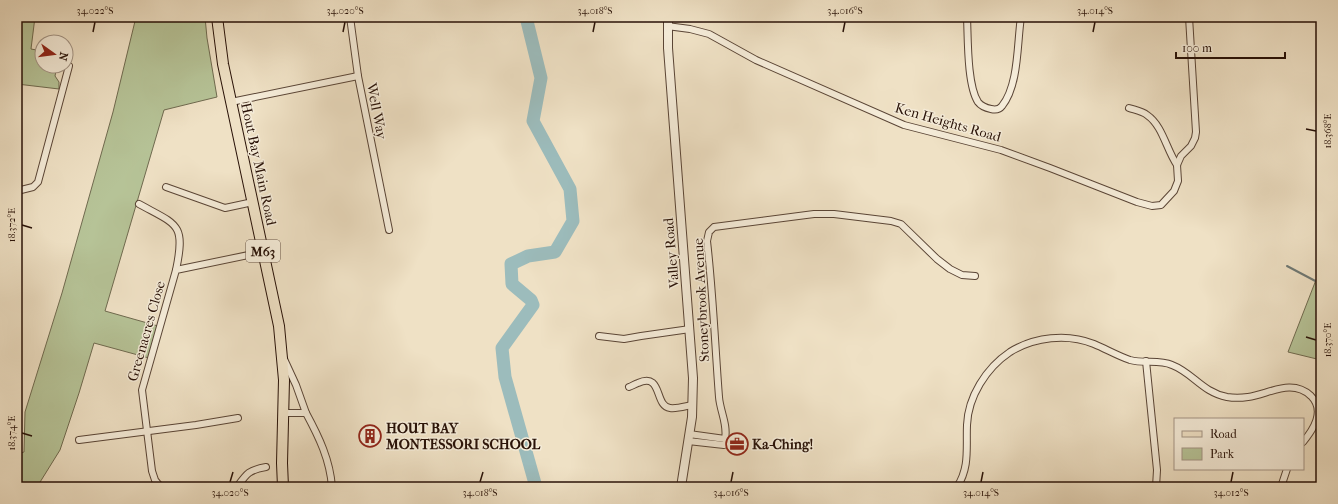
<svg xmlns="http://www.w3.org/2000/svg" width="1338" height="504" viewBox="0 0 1338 504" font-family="'IM FELL French Canon',serif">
	<rect width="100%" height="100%" fill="#efe1c5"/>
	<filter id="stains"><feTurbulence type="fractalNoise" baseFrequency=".005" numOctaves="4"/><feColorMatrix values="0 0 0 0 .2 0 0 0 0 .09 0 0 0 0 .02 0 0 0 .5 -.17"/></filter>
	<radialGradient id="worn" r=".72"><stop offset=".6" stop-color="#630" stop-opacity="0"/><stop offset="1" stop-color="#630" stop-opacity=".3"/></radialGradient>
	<!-- green -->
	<g fill="#b6c397" stroke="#6f6a4f">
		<path d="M17,17H35L31,49L42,51V66H57L55,76L59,82V89L17,84Z"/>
		<path d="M136,17H205L207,38L217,97L164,110L105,311L158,326L149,358L94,343L79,393L60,450L37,487H17V454L24,452L25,412L62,293L113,112Z"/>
		<path d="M1321,267V360L1288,352Z"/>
	</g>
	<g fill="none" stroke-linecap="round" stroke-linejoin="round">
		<!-- stream -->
		<path stroke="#6e7874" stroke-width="2" d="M1287,266L1321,284"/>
		<!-- river -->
		<path stroke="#9cbcbc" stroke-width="13" d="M526,17L541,78L533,121L570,189L573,221L555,252L528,256L511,264L512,284L531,300L533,305L502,348L505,377L536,487"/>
		<!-- minor casing -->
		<g stroke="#5a4536" stroke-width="8">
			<g id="minor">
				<path d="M350,17L358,76L389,230"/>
				<path d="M967,17C968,38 967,85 978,102C981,106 986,108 991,109C995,110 999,110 1002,106C1019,85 1017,43 1021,17"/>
				<path d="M667,26L690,29L709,34L756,60L904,125L1001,150L1050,168L1137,202L1152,206L1161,205L1174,191L1178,181L1177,165L1181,156L1191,146L1195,138L1196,132L1189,17"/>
				<path d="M231,102L358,76"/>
				<path d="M1129,108C1135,110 1142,111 1147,115C1163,126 1166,149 1177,165"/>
				<path d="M166,187L225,208L253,202"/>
				<path d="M17,191L33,187L38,182L69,66"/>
				<path d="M139,204C177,225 186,223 176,270"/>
				<path d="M599,336L624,339L641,336L690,329"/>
				<path d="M284,359L296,385L306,413"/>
				<path d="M1146,361L1157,470L1156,487"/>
				<path d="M629,387C632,386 635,384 638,383C663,372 654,406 670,408C677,409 686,406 692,405"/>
				<path d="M283,413H306C319,437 330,460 332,487"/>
				<path d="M689,434L725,439"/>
				<path d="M79,440L196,425L238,418"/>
				<path d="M688,441L724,445L726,444L727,441L725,439C728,425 720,411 719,397C715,345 713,293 707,241L709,232L714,227L814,214H834L891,221L901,224L937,259L950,269L962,275L975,276"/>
				<path d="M159,485L155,480L152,471L142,390L176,270L263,252"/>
				<path d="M147,487L159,485L163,487"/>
				<path d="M237,487C247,473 249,470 266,467"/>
				<path d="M957,487C970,467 966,448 967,425C968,397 986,368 1010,352C1034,337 1067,333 1094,344C1106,349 1118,356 1130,360C1144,364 1159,359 1172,365C1193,373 1202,392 1227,397C1233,398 1241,398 1248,397C1269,394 1292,378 1311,396C1326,411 1313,430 1303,442"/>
				<path d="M1281,487L1287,469"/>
			</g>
		</g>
		<!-- tertiary casing -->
		<g stroke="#5a4536" stroke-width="10">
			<path id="tertiary" d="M668,17V48L693,378L692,417L681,487"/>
		</g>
		<!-- primary casing -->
		<g stroke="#281107" stroke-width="12">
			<path id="primary" d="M217,17L223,64L279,326L284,380L282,463L283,487"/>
		</g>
		<!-- minor -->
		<use href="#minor" stroke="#f5ecd9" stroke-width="6"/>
		<!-- tertiary -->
		<use href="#tertiary" stroke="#f5ecd9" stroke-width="8"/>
		<!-- primary -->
		<use href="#primary" stroke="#efe1c5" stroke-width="10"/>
	</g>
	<!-- ticks -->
	<path fill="none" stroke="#281107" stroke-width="1.5" d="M93,32L95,22M343,32L345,22M593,32L595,22M843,32L845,22M1093,32L1095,22M1306,129L1316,131M22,225L32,228M1306,337L1316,340M22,433L32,436M230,482L233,472M480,482L483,472M731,482L733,472M981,482L983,472M1231,482L1233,472"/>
	<!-- icons -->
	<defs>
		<g id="building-ring" transform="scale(1.15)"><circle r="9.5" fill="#f5ecd9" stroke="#8f2418" stroke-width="1.5"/><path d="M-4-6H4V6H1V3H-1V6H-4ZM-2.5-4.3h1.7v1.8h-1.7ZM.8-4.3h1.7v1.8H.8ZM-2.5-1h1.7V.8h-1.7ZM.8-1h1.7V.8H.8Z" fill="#8f2418"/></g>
		<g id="office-ring" transform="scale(1.15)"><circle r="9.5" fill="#f5ecd9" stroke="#8f2418" stroke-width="1.5"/><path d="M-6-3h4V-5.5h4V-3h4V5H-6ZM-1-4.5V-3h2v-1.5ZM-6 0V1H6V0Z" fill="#8f2418"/></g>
	</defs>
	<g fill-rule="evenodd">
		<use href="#building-ring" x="370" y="436"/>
		<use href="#office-ring" x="737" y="444"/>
	</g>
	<g text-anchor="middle" stroke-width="3" stroke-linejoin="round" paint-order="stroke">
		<!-- shield labels -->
		<rect fill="#f5ecd9" stroke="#665346" stroke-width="1" x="246" y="240" width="34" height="22" rx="3"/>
		<g font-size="13" font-weight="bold" fill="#281107">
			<text x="263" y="256">M63</text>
		</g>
		<!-- street labels -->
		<g font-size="14" fill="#281107" stroke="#f5ecd9">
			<text transform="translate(377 111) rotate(79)" y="5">Well Way</text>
			<text transform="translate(948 122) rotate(16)" y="5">Ken Heights Road</text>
			<text transform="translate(259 164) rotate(78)" y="5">Hout Bay Main Road</text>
			<text transform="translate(671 253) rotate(-95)" y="5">Valley Road</text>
			<text transform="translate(701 300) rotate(-93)" y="5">Stoneybrook Avenue</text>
			<text transform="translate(146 331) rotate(-74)" y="5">Greenacres Close</text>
		</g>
		<!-- poi labels -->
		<g font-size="14" font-weight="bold" fill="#281107" stroke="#f5ecd9" text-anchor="start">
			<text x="386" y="433">HOUT BAY<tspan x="386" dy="16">MONTESSORI SCHOOL</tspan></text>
			<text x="752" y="449">Ka-Ching!</text>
		</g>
	</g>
	<!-- margin -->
	<rect width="1338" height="504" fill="none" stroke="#efe1c5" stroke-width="44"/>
	<!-- legend -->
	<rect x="1174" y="418" width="130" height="52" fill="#f5ecd9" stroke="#a39485"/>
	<rect x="1182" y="431" width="20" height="6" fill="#efe1c5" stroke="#a39485"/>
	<text x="1210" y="438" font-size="12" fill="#281107">Road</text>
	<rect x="1182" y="448" width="20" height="12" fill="#b6c397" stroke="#a39485"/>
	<text x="1210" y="458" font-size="12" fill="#281107">Park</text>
	<!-- north arrow -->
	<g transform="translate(54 54) rotate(104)"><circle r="19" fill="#f5ecd9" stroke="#a39485"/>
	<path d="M0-3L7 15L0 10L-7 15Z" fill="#8f2418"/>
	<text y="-6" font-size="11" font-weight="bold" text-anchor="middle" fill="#281107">N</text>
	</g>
	<!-- scale -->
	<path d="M1176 52v6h109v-6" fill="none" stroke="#281107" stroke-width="2"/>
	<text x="1182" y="52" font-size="12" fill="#281107" stroke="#f5ecd9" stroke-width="3" paint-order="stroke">100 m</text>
	<rect x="22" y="22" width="1294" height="460" fill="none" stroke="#281107" stroke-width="1.5"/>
	<g font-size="10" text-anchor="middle" fill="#281107">
		<text x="95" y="14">34.022°S</text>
		<text x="345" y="14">34.020°S</text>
		<text x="595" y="14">34.018°S</text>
		<text x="845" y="14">34.016°S</text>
		<text x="1095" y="14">34.014°S</text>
		<text transform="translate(1327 131) rotate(-90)" y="4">18.368°E</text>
		<text transform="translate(11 225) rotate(-90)" y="4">18.372°E</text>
		<text transform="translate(1327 340) rotate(-90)" y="4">18.370°E</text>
		<text transform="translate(11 433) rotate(-90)" y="4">18.374°E</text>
		<text x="230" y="496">34.020°S</text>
		<text x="480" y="496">34.018°S</text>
		<text x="731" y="496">34.016°S</text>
		<text x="981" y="496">34.014°S</text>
		<text x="1231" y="496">34.012°S</text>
	</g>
	<rect width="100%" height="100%" filter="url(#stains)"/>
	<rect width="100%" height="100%" fill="url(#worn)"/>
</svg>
